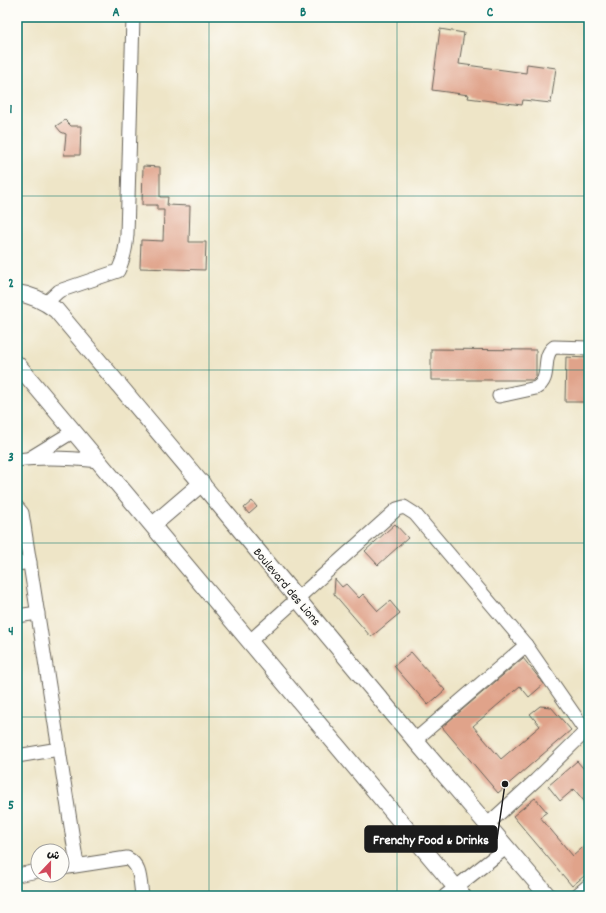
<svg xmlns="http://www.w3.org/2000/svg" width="606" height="913" viewBox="0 0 606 913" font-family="Dekko,'Playpen Sans Arabic',sans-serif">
	<rect width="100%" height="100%" fill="#fdfcf7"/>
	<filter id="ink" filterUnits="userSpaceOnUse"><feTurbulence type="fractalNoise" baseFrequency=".025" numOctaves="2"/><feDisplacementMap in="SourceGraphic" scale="8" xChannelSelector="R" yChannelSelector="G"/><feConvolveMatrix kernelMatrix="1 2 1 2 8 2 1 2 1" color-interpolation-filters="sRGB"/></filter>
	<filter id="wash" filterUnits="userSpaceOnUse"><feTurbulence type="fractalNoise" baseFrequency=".012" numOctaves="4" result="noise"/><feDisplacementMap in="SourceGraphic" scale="16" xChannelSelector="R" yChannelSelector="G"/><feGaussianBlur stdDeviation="0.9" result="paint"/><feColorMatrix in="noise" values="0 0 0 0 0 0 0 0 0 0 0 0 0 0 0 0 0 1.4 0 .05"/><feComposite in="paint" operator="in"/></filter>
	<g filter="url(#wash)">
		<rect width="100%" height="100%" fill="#eee5c7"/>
		<g id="blocks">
			<!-- building -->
			<g fill="#e0a38a">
				<path d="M440,29L464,33L459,64L526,73L527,64L556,68L551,103L523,100L522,105L468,98L469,95L432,90Z"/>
				<path d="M65,120L71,126H81L80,155H64L66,134L61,132L56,126Z"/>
				<path d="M143,166L160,167V197H168L167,205L190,206L189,242H206L205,270L140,268L141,240L163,241L164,210H157V205H142Z"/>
				<path d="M431,349L536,350V377L533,380H431Z"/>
				<path d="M566,357L589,358V402H565Z"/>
				<path d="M252,501L257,507L249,514L244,508Z"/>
				<path d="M395,524L408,538L378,565L365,551Z"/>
				<path d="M335,579L342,587L346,584L359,598L363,594L378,611L390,601L400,613L371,637L334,594Z"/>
				<path d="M411,652L445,690L428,705L394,666Z"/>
				<path d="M523,658L544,684L529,697L520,686L473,726L501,759L540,726L530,714L540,706L551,707L571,730L498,793L442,727Z"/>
				<path d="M577,761L589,775V807L574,789L560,801L548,786Z"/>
				<path d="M535,798L547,812L540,817L573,856L589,842V872L572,886L513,816Z"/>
			</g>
		</g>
	</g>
	<g filter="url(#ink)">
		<use href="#blocks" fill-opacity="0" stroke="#666258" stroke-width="1"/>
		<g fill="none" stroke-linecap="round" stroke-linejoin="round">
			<!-- minor casing -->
			<g stroke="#666258" stroke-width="15">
				<g id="minor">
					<path d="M46,303L59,291L118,271C124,259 126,248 127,235L133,17"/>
					<path d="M499,396L536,388C553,378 540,357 554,347L589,348"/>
					<path d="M30,458L74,431"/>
					<path d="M17,460C45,456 72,458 100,461"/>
					<path d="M17,507L22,513L77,865"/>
					<path d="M17,564L30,562"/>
					<path d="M17,616L38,613"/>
					<path d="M250,641L397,509L404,507L415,514L526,645L589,736"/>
					<path d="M415,740L526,645"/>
					<path d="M17,756L59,749"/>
					<path d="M488,824L536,780L586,731"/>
					<path d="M62,868L127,858C141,865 140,881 142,896"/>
					<path d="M17,875L38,871"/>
					<path d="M445,896L507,847"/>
					<path d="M576,896L589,885"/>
				</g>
			</g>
			<!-- major casing -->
			<g stroke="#666258" stroke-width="18">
				<g id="major">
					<path d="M17,293C33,295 44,301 56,310C176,452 294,595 413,738C458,791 503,843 548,896"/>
					<path d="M17,364L463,896"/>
					<path d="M153,525L202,483"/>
				</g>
			</g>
			<!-- minor -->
			<use href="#minor" stroke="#fff" stroke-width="13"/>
			<!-- major -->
			<use href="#major" stroke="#fff" stroke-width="16"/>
		</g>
	</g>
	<!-- grid -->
	<path fill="none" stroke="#0f766e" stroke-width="1" stroke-opacity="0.55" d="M209,17V896M397,17V896M17,196H589M17,370H589M17,543H589M17,717H589"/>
	<g text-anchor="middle" stroke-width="3.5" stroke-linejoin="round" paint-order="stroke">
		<!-- street labels -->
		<g font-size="13" fill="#1c1c1c" stroke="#fdfcf7">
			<text transform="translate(288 586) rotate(50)" y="5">Boulevard des Lions</text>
		</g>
	</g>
	<!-- callouts -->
	<path fill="none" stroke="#1c1c1c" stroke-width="1.5" d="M505 784L497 839"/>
	<circle fill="#1c1c1c" stroke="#fdfcf7" stroke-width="1.5" cx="505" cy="784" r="4"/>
	<rect fill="#1c1c1c" stroke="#1c1c1c" stroke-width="1.5" x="365" y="826" width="132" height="26" rx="4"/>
	<g font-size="14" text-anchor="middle" font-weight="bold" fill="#fff">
		<text x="431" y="844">Frenchy Food &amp; Drinks</text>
	</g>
	<!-- margin -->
	<rect width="606" height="913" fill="none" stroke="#fdfcf7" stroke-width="44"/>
	<!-- north arrow -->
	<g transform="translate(50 863) rotate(22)"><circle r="19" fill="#fdfcf7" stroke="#a3a29f"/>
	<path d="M0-3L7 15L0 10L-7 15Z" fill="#d1495b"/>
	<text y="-6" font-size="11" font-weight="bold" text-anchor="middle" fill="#1c1c1c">ش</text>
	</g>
	<rect x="22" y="22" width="562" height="869" fill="none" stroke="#0f766e" stroke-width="1.5"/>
	<g font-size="13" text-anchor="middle" font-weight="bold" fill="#0f766e">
		<text x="116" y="16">A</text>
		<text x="303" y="16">B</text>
		<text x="490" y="16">C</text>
		<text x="11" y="113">1</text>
		<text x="11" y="287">2</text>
		<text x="11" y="461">3</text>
		<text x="11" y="635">4</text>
		<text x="11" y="809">5</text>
	</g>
</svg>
